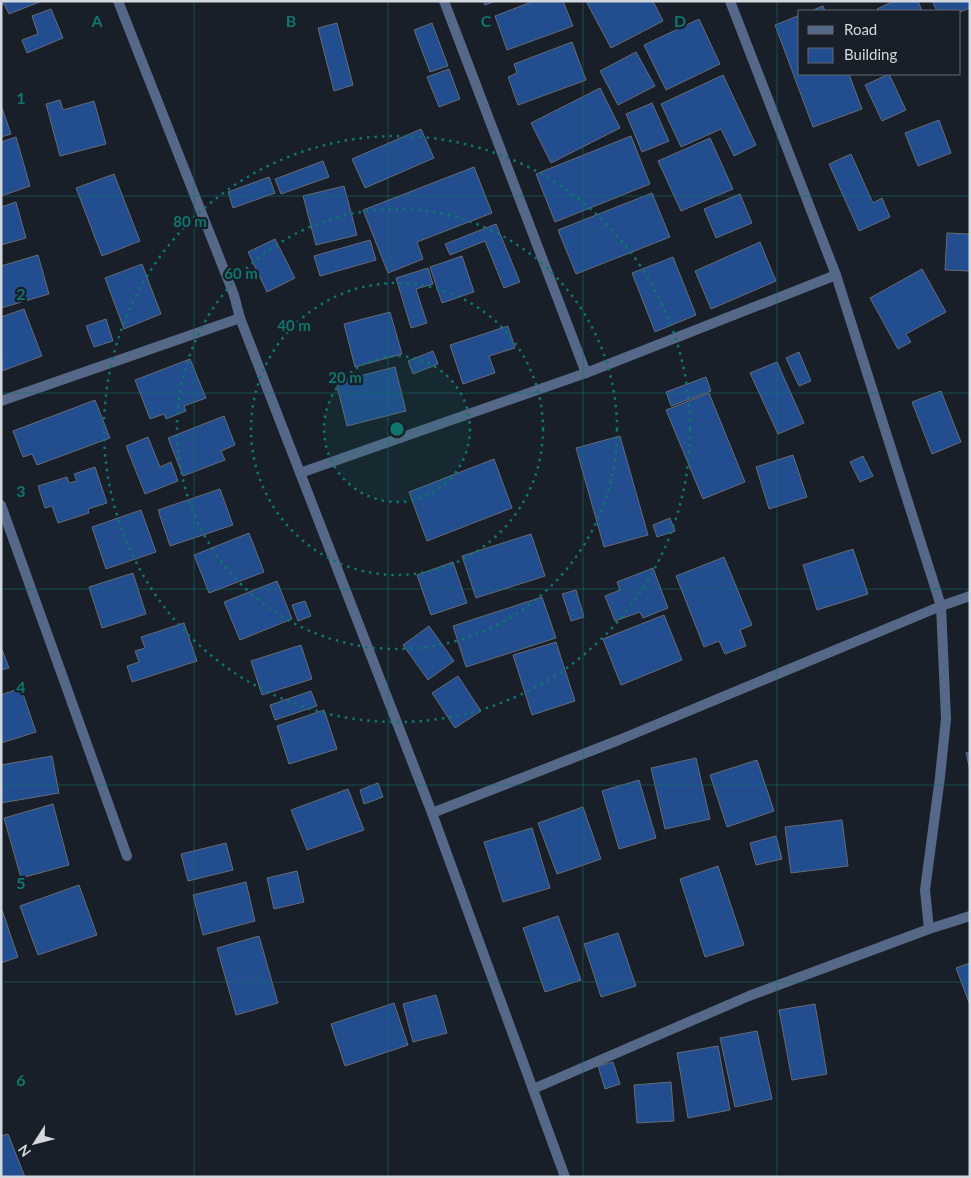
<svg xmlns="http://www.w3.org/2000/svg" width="971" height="1178" viewBox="0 0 971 1178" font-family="Lato,sans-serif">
	<rect width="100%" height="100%" fill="#191f28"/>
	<!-- building -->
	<g fill="#224d8f" stroke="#646b77">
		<path d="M1,1H42L9,14L4,4L1,5Z"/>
		<path d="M483,1H496L485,5Z"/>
		<path d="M534,1H563L573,26L507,50L495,16Z"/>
		<path d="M586,1H653L663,21L611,48Z"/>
		<path d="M894,1H918L922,11H878L877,9Z"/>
		<path d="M932,1H970V8L960,12V11H937Z"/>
		<path d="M823,6L825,11H811Z"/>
		<path d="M51,9L63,38L27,53L22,40L38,34L32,16Z"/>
		<path d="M800,15V74H849L862,109L813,127L775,25Z"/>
		<path d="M699,19L720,64L666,90L644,45Z"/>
		<path d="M337,23L353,85L334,91L318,28Z"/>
		<path d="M432,23L448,66L430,72L414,30Z"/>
		<path d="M572,42L586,80L518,105L508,77L517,73L514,64Z"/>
		<path d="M636,52L655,86L618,105L600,71Z"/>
		<path d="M449,69L460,99L439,107L427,77Z"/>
		<path d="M889,74L906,110L882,121L865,85Z"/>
		<path d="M723,75L756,145L734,156L721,129L681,147L661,104Z"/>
		<path d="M600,88L620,128L551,163L531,123Z"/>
		<path d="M60,100L63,110L94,101L106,144L60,156L46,104Z"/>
		<path d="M652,103L669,141L642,152L626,114Z"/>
		<path d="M1,105L11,134L1,137Z"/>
		<path d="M939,120L951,153L918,166L905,133Z"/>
		<path d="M421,129L434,158L365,188L352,159Z"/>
		<path d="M631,136L650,184L555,222L536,174Z"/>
		<path d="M16,137L30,186L1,196V142Z"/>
		<path d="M710,138L733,189L681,211L658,161Z"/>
		<path d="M851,154L873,203L882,198L890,217L859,231L829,164Z"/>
		<path d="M323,161L329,177L281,194L275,179Z"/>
		<path d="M474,167L492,213L417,242L423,259L388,273L363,210Z"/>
		<path d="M114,174L140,241L102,256L76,188Z"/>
		<path d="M269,177L275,193L233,208L228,192Z"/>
		<path d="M344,186L357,235L316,245L303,196Z"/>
		<path d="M652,193L670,237L576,274L558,230Z"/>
		<path d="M740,194L752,223L716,238L704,209Z"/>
		<path d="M16,202L26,238L1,245V207Z"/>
		<path d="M496,224L520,282L504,288L485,241L450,255L445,244Z"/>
		<path d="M947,233L970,234V271L945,270Z"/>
		<path d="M275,239L295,278L267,292L248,252Z"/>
		<path d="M370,240L376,260L320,276L314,256Z"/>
		<path d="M760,242L776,281L711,309L695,271Z"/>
		<path d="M38,255L49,294L1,308V266Z"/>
		<path d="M462,256L474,292L442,303L430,267Z"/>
		<path d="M673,257L696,315L655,332L632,273Z"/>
		<path d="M142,264L161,314L124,329L105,278Z"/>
		<path d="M428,268L433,284L416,289L427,323L411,328L396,278Z"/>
		<path d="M922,269L946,312L906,334L911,342L898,349L870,298Z"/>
		<path d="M24,309L42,356L2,371L1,317Z"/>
		<path d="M390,312L402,354L355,367L344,324Z"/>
		<path d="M106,319L113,341L94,347L86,326Z"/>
		<path d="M508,326L515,348L489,356L495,373L463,384L450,345Z"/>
		<path d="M433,351L438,364L413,374L408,361Z"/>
		<path d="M799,352L811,381L799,386L786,358Z"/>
		<path d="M190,359L206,398L184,406L186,411L166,419L164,414L150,419L135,380Z"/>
		<path d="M777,362L804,423L778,434L750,373Z"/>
		<path d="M395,367L406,411L347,426L336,382Z"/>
		<path d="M706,377L711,391L671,406L666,392Z"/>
		<path d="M941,391L961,442L932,454L912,402Z"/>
		<path d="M709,393L745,482L703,499L666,410Z"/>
		<path d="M95,400L110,438L37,465L32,454L23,457L13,431Z"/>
		<path d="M224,416L235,445L221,451L225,460L183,476L168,438Z"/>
		<path d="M620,436L648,535L604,547L576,448Z"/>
		<path d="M148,437L160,467L171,462L178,481L145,494L126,446Z"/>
		<path d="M793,455L807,497L769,509L756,467Z"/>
		<path d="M863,456L873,476L860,482L850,462Z"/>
		<path d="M494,459L512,508L427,541L409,492Z"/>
		<path d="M95,467L107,503L88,509L89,513L58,523L52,506L45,508L38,486L67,477L69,483L77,481L74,474Z"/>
		<path d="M220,489L233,525L170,546L158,510Z"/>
		<path d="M141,510L156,552L106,569L92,527Z"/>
		<path d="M670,518L675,531L657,537L653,525Z"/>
		<path d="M249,533L264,572L209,593L194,555Z"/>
		<path d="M531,534L545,576L476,598L462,556Z"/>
		<path d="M853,549L868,594L817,610L803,565Z"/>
		<path d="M724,557L752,625L740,630L746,646L725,654L719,641L704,647L676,576Z"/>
		<path d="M453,562L467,603L431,615L417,575Z"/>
		<path d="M653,568L668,608L643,618L640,612L615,621L605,596L620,590L617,582Z"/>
		<path d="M133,573L146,614L102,628L89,587Z"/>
		<path d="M277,581L292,619L240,640L224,602Z"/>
		<path d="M576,590L584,617L571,621L562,594Z"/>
		<path d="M542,597L556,638L466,667L453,626Z"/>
		<path d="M305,601L311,616L298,621L292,605Z"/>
		<path d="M664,615L682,660L621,685L603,639Z"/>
		<path d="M184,623L197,661L132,682L127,666L139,662L135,651L145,648L141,637Z"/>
		<path d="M429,626L454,661L428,680L403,645Z"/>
		<path d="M556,642L575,701L532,715L513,655Z"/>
		<path d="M301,645L312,679L262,695L251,661Z"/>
		<path d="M1,647L9,668L1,670Z"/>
		<path d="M458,676L481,711L455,728L432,693Z"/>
		<path d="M21,688L36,732L1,743V695Z"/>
		<path d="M311,691L317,706L275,720L270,705Z"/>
		<path d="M324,710L337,749L289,764L277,726Z"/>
		<path d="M970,752V770L966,753Z"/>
		<path d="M52,756L59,793L1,803V765Z"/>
		<path d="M696,758L710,819L665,829L651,768Z"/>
		<path d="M757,760L774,811L727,827L710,775Z"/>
		<path d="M639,780L656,838L619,849L602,791Z"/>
		<path d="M378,783L383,797L364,804L360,790Z"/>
		<path d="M348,789L364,830L307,850L291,810Z"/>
		<path d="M53,804L69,865L21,878L4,818Z"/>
		<path d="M583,807L601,859L557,874L538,823Z"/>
		<path d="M842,820L848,866L791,873L785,827Z"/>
		<path d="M532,828L550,888L503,902L484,842Z"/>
		<path d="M776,836L782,859L756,865L750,843Z"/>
		<path d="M226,843L233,870L188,881L181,854Z"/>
		<path d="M718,866L744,945L705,957L680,879Z"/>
		<path d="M297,871L304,902L274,909L267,878Z"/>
		<path d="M246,882L255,921L203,935L193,895Z"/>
		<path d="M79,885L97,935L38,955L20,906Z"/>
		<path d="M2,910L18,957L1,963V911Z"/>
		<path d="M558,916L581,980L545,992L523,928Z"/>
		<path d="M618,933L636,986L601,997L584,944Z"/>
		<path d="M259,936L278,1003L236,1015L217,948Z"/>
		<path d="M970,963V1005L956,968Z"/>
		<path d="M436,995L447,1033L413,1042L403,1004Z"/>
		<path d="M394,1003L408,1045L345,1066L331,1024Z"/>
		<path d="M815,1004L827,1074L792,1080L779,1010Z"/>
		<path d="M757,1031L772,1099L735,1107L720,1038Z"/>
		<path d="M718,1046L730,1110L688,1118L677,1053Z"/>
		<path d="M613,1062L620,1084L605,1089L598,1066Z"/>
		<path d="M671,1082L674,1121L637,1123L634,1085Z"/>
		<path d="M8,1134L25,1177H1V1136Z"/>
	</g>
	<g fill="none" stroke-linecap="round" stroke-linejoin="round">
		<!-- street -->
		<g stroke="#556887" stroke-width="10">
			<path d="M118,1L234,295L240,318L432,813L565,1177"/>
			<path d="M444,1L586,373"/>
			<path d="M730,1L836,275L941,606L946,719L940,777L925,890L929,929L970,916"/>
			<path d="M1,401L240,318"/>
			<path d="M300,473L586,373L836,275"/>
			<path d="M1,505L127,856"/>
			<path d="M432,813L619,740L941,606L970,596"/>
			<path d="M533,1089L749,996L929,929"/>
		</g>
	</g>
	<!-- grid -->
	<path fill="none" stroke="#0f766e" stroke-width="1" stroke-opacity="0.55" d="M194,1V1177M388,1V1177M583,1V1177M777,1V1177M1,196H970M1,393H970M1,589H970M1,785H970M1,982H970"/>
	<!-- distance rings -->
	<circle cx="397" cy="429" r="73" fill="#0f766e" fill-opacity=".12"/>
	<g fill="none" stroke="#0f766e" stroke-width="2.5" stroke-dasharray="2.5 5">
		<circle cx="397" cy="429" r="73"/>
		<circle cx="397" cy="429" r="146"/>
		<circle cx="397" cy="429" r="220"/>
		<circle cx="397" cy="429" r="293"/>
	</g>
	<g font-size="16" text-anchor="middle" font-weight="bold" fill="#0f766e" stroke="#191f28" stroke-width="4.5" stroke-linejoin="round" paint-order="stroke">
		<text x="97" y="27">A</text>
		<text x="291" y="27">B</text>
		<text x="486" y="27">C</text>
		<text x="680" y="27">D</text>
		<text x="21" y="104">1</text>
		<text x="21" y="300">2</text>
		<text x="21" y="497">3</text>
		<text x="21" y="693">4</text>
		<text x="21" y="889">5</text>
		<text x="21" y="1086">6</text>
	</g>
	<circle cx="397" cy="429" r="8" fill="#0f766e" stroke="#191f28" stroke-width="2.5"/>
	<g font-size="15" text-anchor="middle" font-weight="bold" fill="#0f766e" stroke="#191f28" stroke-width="4.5" stroke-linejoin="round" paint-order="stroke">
		<text x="190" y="227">80 m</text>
		<text x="241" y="279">60 m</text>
		<text x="294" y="331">40 m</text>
		<text x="345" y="383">20 m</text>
	</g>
	<!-- border -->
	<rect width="971" height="1178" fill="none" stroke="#d3d7de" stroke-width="5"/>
	<!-- legend -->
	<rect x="798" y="10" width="162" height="65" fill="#191f28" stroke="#636971"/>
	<rect x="808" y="26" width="25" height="8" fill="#556887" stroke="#636971"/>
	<text x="844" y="35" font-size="15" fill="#d3d7de">Road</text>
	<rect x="808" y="48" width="25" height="15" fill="#224d8f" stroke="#636971"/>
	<text x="844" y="60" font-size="15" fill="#d3d7de">Building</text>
	<!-- north arrow -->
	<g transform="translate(35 1143) rotate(234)" stroke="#191f28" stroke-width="4" paint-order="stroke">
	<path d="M0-4L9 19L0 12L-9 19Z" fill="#d3d7de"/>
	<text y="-8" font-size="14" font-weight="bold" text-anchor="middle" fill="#d3d7de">N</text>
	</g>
</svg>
